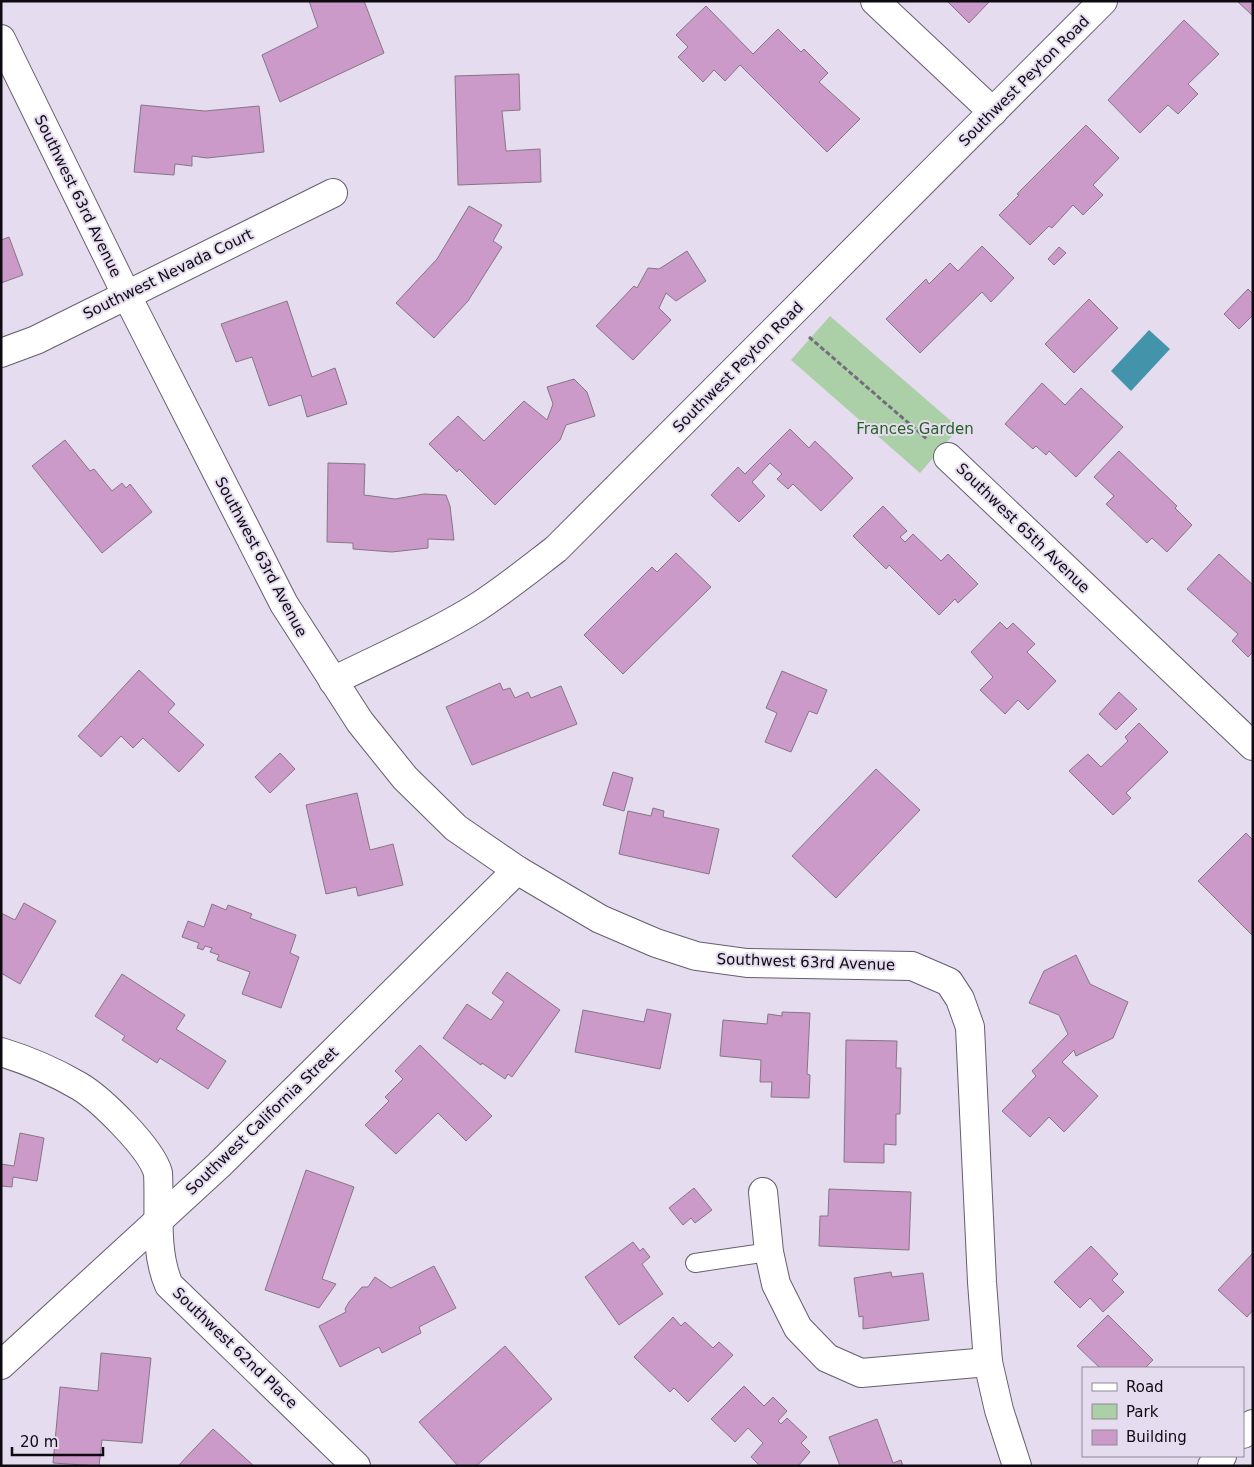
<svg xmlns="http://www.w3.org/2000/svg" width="1254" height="1467" viewBox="0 0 1254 1467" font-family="'DejaVu Sans',sans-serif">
	<rect width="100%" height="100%" fill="#e6dcef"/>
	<!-- green -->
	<path fill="#abd0a8" d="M830,316L959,428L920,473L791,360Z"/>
	<!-- water -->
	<path fill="#4394aa" d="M1149,330L1170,349L1131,391L1111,371Z"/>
	<!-- building -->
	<g fill="#cc9ac8" stroke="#867684">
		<path d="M309,1H364L384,53L280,102L262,55L318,27Z"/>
		<path d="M947,1H990L969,23Z"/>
		<path d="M1237,1H1253V16Z"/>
		<path d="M706,6L753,54L778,29L801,52L804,49L828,73L819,82L860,119L827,152L740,65L725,81L714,70L703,82L678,57L688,47L676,35Z"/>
		<path d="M1184,20L1219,54L1188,84L1198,94L1178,114L1168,105L1140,133L1108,100Z"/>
		<path d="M519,74L520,110L502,111L506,151L540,149L541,182L458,185L455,76Z"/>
		<path d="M141,105L205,111L259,106L264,152L207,158L192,156V166L175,164L174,175L134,172Z"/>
		<path d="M1086,125L1119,158L1093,185L1103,195L1083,215L1073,205L1052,228L1049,226L1030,245L999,215L1019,195L1017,194Z"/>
		<path d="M469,206L502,225L493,241L502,247L468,301L434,338L396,303L437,259Z"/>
		<path d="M9,237L23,275L1,283V240Z"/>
		<path d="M982,246L1014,278L991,302L982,292L920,353L886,319L926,279L929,284L950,263L958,271Z"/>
		<path d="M1059,247L1066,253L1054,265L1048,259Z"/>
		<path d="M687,251L706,281L676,301L666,293L659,308L671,320L633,360L596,326L634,286L637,288L648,268L659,269Z"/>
		<path d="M1248,289L1253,294V315L1239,329L1224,314Z"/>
		<path d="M1089,299L1118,328L1074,373L1045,344Z"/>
		<path d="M287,301L312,377L335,368L347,404L307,417L301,395L269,406L252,357L236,362L221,324Z"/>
		<path d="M574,379L587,392L595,416L566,425L560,440L495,505L459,469L457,472L429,444L458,416L484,441L524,401L547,420L553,404L547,387Z"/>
		<path d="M1042,383L1065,405L1081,388L1123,427L1076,477L1049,451L1046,455L1036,446L1033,449L1005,424Z"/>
		<path d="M790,429L809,448L815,441L853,478L821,511L793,484L788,489L777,479L782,474L770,463L752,482L765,496L739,522L711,495L738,467L745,474Z"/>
		<path d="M65,440L90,471L94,469L112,491L122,483L126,488L130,484L152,512L102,553L32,466Z"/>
		<path d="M1119,451L1177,506L1175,508L1192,525L1167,552L1152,538L1147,543L1106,504L1114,496L1094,477Z"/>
		<path d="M328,463L365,464L364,495L395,499L424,494L446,495L450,506L454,540L428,539V548L392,552L353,549V543L327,542Z"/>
		<path d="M883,506L907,531L900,537L905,542L913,534L941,561L948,554L978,584L958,603L955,599L939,615L889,565L886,569L853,536Z"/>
		<path d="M676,553L711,587L623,674L584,635L652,567L657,572Z"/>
		<path d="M1219,554L1253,585V652L1248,657L1232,641L1238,634L1187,589Z"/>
		<path d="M1000,622L1007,629L1013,623L1035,644L1027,652L1056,681L1028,710L1018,700L1005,714L980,690L993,677L971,652Z"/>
		<path d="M139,670L175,704L168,712L204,745L179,772L143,738L133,748L121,736L101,757L78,736Z"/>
		<path d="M782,671L827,690L817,714L809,711L791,752L765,742L777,713L766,708Z"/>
		<path d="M500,683L503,690L510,688L515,698L528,692L531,698L561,686L577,724L472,765L446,707Z"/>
		<path d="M1119,692L1137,709L1116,730L1099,714Z"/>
		<path d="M1139,723L1168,752L1126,793L1131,798L1113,815L1069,771L1088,754L1101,767L1128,741L1125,737Z"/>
		<path d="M280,753L295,769L270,793L255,777Z"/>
		<path d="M876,769L920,810L836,898L792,856Z"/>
		<path d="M613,772L633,778L624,811L603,805Z"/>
		<path d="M357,793L370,850L393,844L403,885L358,896L356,887L326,894L306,805Z"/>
		<path d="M653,808L664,811L663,817L719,829L709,874L619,854L628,811L651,816Z"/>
		<path d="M1246,833L1253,840L1252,935L1198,881Z"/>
		<path d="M24,903L56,921L20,984L1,973V913L15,920Z"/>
		<path d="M212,904L226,910L228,905L252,914L250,918L296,935L290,953L299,957L281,1008L242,994L250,972L217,960L219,955L210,952L212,948L205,946L203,950L197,948L199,943L182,937L188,921L204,927Z"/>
		<path d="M1076,955L1090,984L1128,1002L1113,1038L1076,1056L1074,1050L1062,1062L1098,1096L1064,1132L1049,1117L1030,1137L1002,1111L1036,1076L1032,1071L1068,1034L1059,1015L1029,1003L1044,971Z"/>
		<path d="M507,972L560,1010L512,1077L508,1074L505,1079L482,1063L481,1065L443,1038L467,1004L491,1020L504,1002L492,993Z"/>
		<path d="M122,974L185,1015L176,1029L226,1061L208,1089L160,1058L157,1063L122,1040L125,1036L95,1016Z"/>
		<path d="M647,1009L671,1014L660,1069L575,1052L583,1010L644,1022Z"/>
		<path d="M782,1012L810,1013L807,1074L810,1075L809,1098L771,1097L772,1082H760L761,1060L720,1056L723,1020L767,1024L768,1014L782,1016Z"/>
		<path d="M846,1040L897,1041L896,1068H901L900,1114H896V1145L884,1144V1163L844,1162Z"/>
		<path d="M420,1045L492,1116L466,1141L438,1113L396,1154L365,1125L389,1101L385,1097L403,1079L395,1071Z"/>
		<path d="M20,1133L44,1138L37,1181L13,1177L12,1187L1,1186V1164L14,1166Z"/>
		<path d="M306,1170L354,1187L322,1279L336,1284L319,1308L265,1290Z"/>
		<path d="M694,1188L712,1210L695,1223L691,1218L683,1225L669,1208Z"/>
		<path d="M829,1189L911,1192L909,1250L819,1246L820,1216H828Z"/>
		<path d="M633,1242L640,1251L643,1248L650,1257L642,1264L663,1294L619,1325L585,1277Z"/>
		<path d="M1091,1246L1118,1274L1112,1280L1124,1292L1103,1312L1090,1298L1080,1308L1054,1282Z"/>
		<path d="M1253,1253V1310L1247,1317L1218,1290Z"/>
		<path d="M434,1266L456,1308L419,1327L421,1333L382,1353L379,1347L340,1367L319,1326L346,1312L345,1309L349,1302L362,1287H368L375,1277L391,1288Z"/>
		<path d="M891,1272L892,1277L923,1273L929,1320L863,1329V1316L859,1317L854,1278Z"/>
		<path d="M1108,1315L1153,1360L1145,1368H1100L1077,1346Z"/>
		<path d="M673,1317L681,1326L685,1322L713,1348L719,1342L733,1355L688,1402L674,1388L670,1392L634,1357Z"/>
		<path d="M505,1346L552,1399L476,1466H458L419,1422Z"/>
		<path d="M101,1353L151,1358L142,1443L102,1440L99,1466L53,1463L60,1387L98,1391Z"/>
		<path d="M744,1386L764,1406L773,1397L787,1411L778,1421L781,1424L787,1418L807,1437L801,1443L810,1452L798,1466H760L751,1457L763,1443L748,1428L735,1442L711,1419Z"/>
		<path d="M877,1419L893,1463L901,1460L903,1466H840L829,1437Z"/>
		<path d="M213,1429L254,1466H178Z"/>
	</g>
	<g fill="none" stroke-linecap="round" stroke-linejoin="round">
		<!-- service casing -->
		<g stroke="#665d6e" stroke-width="20">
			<path id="service" d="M695,1263L769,1252"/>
		</g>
		<!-- minor casing -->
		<g stroke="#665d6e" stroke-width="30">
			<g id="minor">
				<path d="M875,1L993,112"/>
				<path d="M1,39L126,294L284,604L360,722L405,778L456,828L517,870L600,919L656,943L696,956L747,963L912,966L949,982L960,999L970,1027L982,1282L988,1362L999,1410L1017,1466"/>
				<path d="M1,353L36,340L333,193"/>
				<path d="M948,457L1253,746"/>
				<path d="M333,681C381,657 431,636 476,608C504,590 530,569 556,549L1103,1"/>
				<path d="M1,1052C27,1060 55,1072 79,1086C101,1099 151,1148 158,1173C160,1209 154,1251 169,1285L356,1466"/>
				<path d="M763,1192L769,1252L776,1284L798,1328L827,1358L861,1373L988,1362"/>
				<path d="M1,1365L219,1165L517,870"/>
			</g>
		</g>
		<!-- secondary casing -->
		<g stroke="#665d6e" stroke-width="30">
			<g id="secondary">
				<path d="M1243,1434L1253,1424"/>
				<path d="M1212,1466L1222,1456"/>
			</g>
		</g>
		<!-- path -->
		<path stroke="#746d7a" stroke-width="3" stroke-dasharray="5 2.5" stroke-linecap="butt" d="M809,337L927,439"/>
		<!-- service -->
		<use href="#service" stroke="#fff" stroke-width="18"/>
		<!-- minor -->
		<use href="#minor" stroke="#fff" stroke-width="28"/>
		<!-- secondary -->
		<use href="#secondary" stroke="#fff" stroke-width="28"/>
	</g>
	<g text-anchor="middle" stroke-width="4" stroke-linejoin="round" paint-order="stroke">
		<!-- street labels -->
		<g font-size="15" fill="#0e0a11" stroke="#e6dcef">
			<text transform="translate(1024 81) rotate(-45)" y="5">Southwest Peyton Road</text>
			<text transform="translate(78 196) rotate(64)" y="5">Southwest 63rd Avenue</text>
			<text transform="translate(168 274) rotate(-26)" y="5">Southwest Nevada Court</text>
			<text transform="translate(738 367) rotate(-45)" y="5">Southwest Peyton Road</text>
			<text transform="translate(1023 528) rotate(44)" y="5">Southwest 65th Avenue</text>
			<text transform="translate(261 557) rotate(62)" y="5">Southwest 63rd Avenue</text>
			<text transform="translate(806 962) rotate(2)" y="5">Southwest 63rd Avenue</text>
			<text transform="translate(262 1121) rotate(-44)" y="5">Southwest California Street</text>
			<text transform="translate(235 1348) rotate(44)" y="5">Southwest 62nd Place</text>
		</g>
		<!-- park labels -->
		<g font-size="15" fill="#256223" stroke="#e6dcef">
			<text x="915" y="434">Frances Garden</text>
		</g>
	</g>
	<!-- border -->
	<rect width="1254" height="1467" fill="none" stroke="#0e0a11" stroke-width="5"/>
	<!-- legend -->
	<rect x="1082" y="1367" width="162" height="90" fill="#e6dcef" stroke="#908896"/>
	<rect x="1092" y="1383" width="25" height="8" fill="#ffffff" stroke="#908896"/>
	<text x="1126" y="1392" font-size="15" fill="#0e0a11">Road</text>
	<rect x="1092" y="1404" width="25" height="15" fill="#abd0a8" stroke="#908896"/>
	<text x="1126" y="1417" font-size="15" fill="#0e0a11">Park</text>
	<rect x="1092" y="1430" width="25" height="15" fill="#cc9ac8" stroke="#908896"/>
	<text x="1126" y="1442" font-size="15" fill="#0e0a11">Building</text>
	<!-- scale -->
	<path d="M12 1447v8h91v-8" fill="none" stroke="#0e0a11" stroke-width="2.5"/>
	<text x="20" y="1447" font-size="15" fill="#0e0a11" stroke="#e6dcef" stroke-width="4" paint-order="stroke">20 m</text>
</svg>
